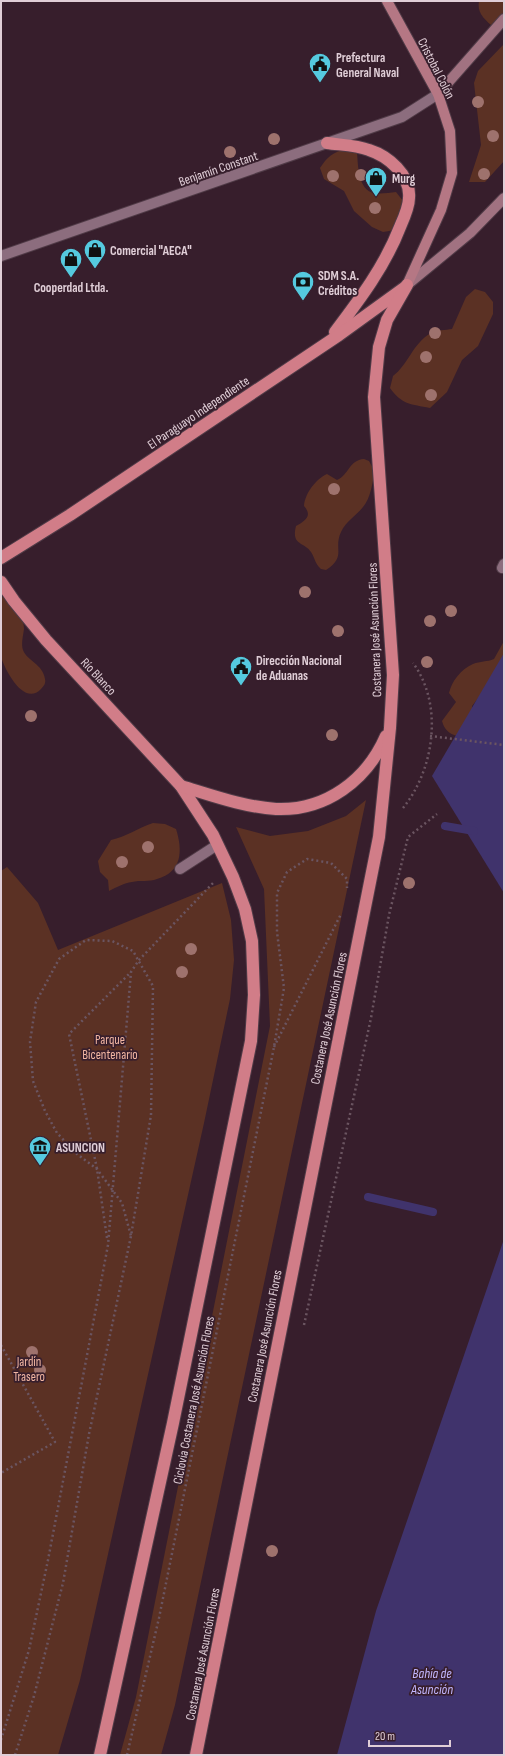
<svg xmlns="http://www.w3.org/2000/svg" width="505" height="1756" viewBox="0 0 505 1756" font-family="'Sofia Sans Condensed',sans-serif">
	<rect width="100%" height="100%" fill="#371e2c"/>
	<!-- green -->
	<g fill="#5b3124">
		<path d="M479,1H504V24L491,25C483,18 477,12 479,1Z"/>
		<path d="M504,44V161L485,182H469L481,145L474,83L478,71Z"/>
		<path d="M346,149L357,152C358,165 358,190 374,193C380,194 389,193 396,192L403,201L407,211L395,230L383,232L372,227L354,211L344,191L324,179L320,168C327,157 333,152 346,149Z"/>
		<path d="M475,289L485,292L493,302V314L478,346L462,360L447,392L430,408C411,404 402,405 390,388L393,376C408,365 413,343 431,333C436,330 446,330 452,329L466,297Z"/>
		<path d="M364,459L369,461L375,472C372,483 371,498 363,507C356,516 346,521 341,532C333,549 347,556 326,570L321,569C315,564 315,558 311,552C304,541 291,546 296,526C305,521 313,516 304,506C305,493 316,479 327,474L337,480C349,475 349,460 364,459Z"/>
		<path d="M9,593C15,604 24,616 24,629C23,636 21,644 23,650C27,661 43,664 45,679C46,683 44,686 41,689C24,707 5,670 1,657C0,646 1,612 1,598Z"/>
		<path d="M504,641V664L472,706V712L457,736C449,734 444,729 442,721L456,702L449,693C452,681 461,669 473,664C480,661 487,662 494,659Z"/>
		<path d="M366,800L175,1705L161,1755H120L136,1697L270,1026L264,889L236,827L270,836L308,831L346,816Z"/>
		<path d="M153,823L165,824L176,829C183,851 182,872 157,879C149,882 140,880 132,882C124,883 117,887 109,891L108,880L100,872L98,861L111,840C126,837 138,828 153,823Z"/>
		<path d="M7,867L38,903L58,950L222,883L231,920L234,960L230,999L204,1123L80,1680L58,1755H1V871Z"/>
	</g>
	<!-- water -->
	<g fill="#40336c">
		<path d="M504,653V893L432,776Z"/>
		<path d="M504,1239V1755H337L376,1611Z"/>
	</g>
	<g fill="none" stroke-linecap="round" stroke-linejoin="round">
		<!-- stream -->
		<g stroke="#40336c" stroke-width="8">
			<path d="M445,826L474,831"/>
			<path d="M368,1197L433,1212"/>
		</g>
		<!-- lane casing -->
		<g stroke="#503b47" stroke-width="12">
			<g id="lane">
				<path d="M502,568L504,564"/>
				<path d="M180,869L217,845"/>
			</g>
		</g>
		<!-- street casing -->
		<g stroke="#503b47" stroke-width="12">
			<path id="street" d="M1,256L402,117L438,94"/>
		</g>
		<!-- secondary casing -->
		<g stroke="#503b47" stroke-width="12">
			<g id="secondary">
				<path d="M438,94L504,19"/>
				<path d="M407,285L470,233L504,198"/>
			</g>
		</g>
		<!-- primary casing -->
		<g stroke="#503b47" stroke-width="12">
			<path id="primary" d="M387,1L438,94L450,131L452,173L441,210L407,285"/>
		</g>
		<!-- highway casing -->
		<g stroke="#503b47" stroke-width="14">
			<g id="highway">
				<path d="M327,143C341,145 356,145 369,150C388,156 411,175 409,198C409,207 404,218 400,227C385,266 360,299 335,332"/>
				<path d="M1,558L70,515L339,335L404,288"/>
				<path d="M1,582L14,601L46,640L181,786L213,835L233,877L245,909L252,941L254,995L251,1041L173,1423L100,1755"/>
				<path d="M181,786C211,795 244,807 276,809C326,811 367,780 386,736"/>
				<path d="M196,1755L379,837L390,728L393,675L374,397L379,347L387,320L407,285"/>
			</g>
		</g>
		<!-- path -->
		<g stroke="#6b5561" stroke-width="2.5" stroke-dasharray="2 3" stroke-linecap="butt">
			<path d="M430,736L504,745"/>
			<path d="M403,808C434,770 444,705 413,663"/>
			<path d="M274,1047L341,914"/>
			<path d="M107,1238L97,1169L69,1034L131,972"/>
			<path d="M304,1325L371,1018L389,915L408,837L437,814"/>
			<path d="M1,1345L55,1442L1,1473"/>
			<path d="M1,1740L29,1650L48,1560L108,1245L131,972L139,960L213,883"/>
			<path d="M15,1755L34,1696L63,1583L89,1434L131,1236L151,1115L153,986L133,951L112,941L86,940L59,959L36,1002L30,1042L33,1081L45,1111L57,1133L77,1154L97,1169L122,1203L131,1236"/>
			<path d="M127,1755L159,1618L274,1047L284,988L277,932V893L287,872L307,859L331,863L347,879V888"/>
		</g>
		<!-- lane -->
		<use href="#lane" stroke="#8c6d7e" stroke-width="10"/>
		<!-- street -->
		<use href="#street" stroke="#8c6d7e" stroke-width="10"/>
		<!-- secondary -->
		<use href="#secondary" stroke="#a17281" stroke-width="10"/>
		<!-- primary -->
		<use href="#primary" stroke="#b57784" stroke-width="10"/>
		<!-- highway -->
		<use href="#highway" stroke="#d17d88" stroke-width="12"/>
	</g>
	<!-- trees -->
	<g fill="#9e726d">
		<circle cx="478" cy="102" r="6"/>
		<circle cx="493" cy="136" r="6"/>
		<circle cx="274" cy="139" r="6"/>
		<circle cx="230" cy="152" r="6"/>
		<circle cx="484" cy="174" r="6"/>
		<circle cx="361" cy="175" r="6"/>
		<circle cx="333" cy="176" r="6"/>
		<circle cx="375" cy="208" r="6"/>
		<circle cx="435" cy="333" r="6"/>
		<circle cx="426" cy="357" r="6"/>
		<circle cx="431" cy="395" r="6"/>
		<circle cx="334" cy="489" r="6"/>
		<circle cx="305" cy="592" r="6"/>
		<circle cx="451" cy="611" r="6"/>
		<circle cx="430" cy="621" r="6"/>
		<circle cx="338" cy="631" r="6"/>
		<circle cx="427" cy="662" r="6"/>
		<circle cx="31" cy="716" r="6"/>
		<circle cx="332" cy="735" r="6"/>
		<circle cx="148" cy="847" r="6"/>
		<circle cx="122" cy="862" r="6"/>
		<circle cx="409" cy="883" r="6"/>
		<circle cx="191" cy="949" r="6"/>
		<circle cx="182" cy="972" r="6"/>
		<circle cx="32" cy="1352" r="6"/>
		<circle cx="40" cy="1370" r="6"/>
		<circle cx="272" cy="1551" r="6"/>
	</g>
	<!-- icons -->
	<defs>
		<g id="civic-pin" transform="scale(1.15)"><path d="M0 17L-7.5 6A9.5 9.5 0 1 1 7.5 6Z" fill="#55cadf" stroke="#371e2c"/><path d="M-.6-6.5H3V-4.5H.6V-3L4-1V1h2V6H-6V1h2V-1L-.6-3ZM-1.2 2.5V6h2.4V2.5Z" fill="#111"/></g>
		<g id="shop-pin" transform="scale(1.15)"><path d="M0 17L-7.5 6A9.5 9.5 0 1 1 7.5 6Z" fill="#55cadf" stroke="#371e2c"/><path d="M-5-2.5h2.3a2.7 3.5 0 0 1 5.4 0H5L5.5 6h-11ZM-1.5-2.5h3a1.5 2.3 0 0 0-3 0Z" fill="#111"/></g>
		<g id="bank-pin" transform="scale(1.15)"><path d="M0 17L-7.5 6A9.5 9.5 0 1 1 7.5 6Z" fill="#55cadf" stroke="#371e2c"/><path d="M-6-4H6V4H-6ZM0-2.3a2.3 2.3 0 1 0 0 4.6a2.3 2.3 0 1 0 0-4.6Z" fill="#111"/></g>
		<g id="museum-pin" transform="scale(1.15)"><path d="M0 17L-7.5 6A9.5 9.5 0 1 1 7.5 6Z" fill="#55cadf" stroke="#371e2c"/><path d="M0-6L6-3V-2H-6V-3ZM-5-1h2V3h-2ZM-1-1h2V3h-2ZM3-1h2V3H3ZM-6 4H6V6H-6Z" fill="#111"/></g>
	</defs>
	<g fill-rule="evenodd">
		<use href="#civic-pin" x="320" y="64"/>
		<use href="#shop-pin" x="376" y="178"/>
		<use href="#shop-pin" x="95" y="250"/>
		<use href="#shop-pin" x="71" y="259"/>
		<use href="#bank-pin" x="303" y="282"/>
		<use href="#civic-pin" x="241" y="667"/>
		<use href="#museum-pin" x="40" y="1147"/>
	</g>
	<g text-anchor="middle" stroke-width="3.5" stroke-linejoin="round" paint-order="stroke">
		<!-- poi labels -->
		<g font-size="13" font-weight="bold" fill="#e0ced7" stroke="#371e2c" text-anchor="start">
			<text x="336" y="62">Prefectura<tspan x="336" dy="15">General Naval</tspan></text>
			<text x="392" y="183">Murg</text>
			<text x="110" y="255">Comercial "AECA"</text>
			<text x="318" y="280">SDM S.A.<tspan x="318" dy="15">Créditos</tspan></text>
			<text x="71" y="292" text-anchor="middle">Cooperdad Ltda.</text>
			<text x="256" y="665">Dirección Nacional<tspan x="256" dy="15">de Aduanas</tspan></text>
			<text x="56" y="1152">ASUNCION</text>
		</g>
		<!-- street labels -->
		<g font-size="13" fill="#e0ced7" stroke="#371e2c">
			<text transform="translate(437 68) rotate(63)" y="5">Cristobal Colón</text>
			<text transform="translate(218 168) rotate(-19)" y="5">Benjamín Constant</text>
			<text transform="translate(198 412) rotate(-34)" y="5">El Paraguayo Independiente</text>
			<text transform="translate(374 630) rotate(-92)" y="5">Costanera José Asunción Flores</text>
			<text transform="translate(99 676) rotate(47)" y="5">Río Blanco</text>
			<text transform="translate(328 1018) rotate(-78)" y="5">Costanera José Asunción Flores</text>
			<text transform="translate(264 1336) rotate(-79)" y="5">Costanera José Asunción Flores</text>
			<text transform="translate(193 1400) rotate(-79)" y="5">Ciclovia Costanera José Asunción Flores</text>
			<text transform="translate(202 1654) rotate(-79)" y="5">Costanera José Asunción Flores</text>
		</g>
		<!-- park labels -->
		<g font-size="13" fill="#f3b7a3" stroke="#371e2c">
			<text x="110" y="1044">Parque<tspan x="110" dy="15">Bicentenario</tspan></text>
			<text x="29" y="1366">Jardín<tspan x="29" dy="15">Trasero</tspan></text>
		</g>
		<!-- water labels -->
		<g font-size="14" font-style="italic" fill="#c3b7ff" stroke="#371e2c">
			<text x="432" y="1678">Bahía de<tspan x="432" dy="16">Asunción</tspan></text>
		</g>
	</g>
	<!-- border -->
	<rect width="505" height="1756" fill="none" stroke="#e0ced7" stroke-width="4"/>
	<!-- scale -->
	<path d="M369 1740v6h81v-6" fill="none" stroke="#e0ced7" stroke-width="2"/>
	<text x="375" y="1740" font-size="12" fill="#e0ced7" stroke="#371e2c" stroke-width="3" paint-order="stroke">20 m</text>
</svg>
